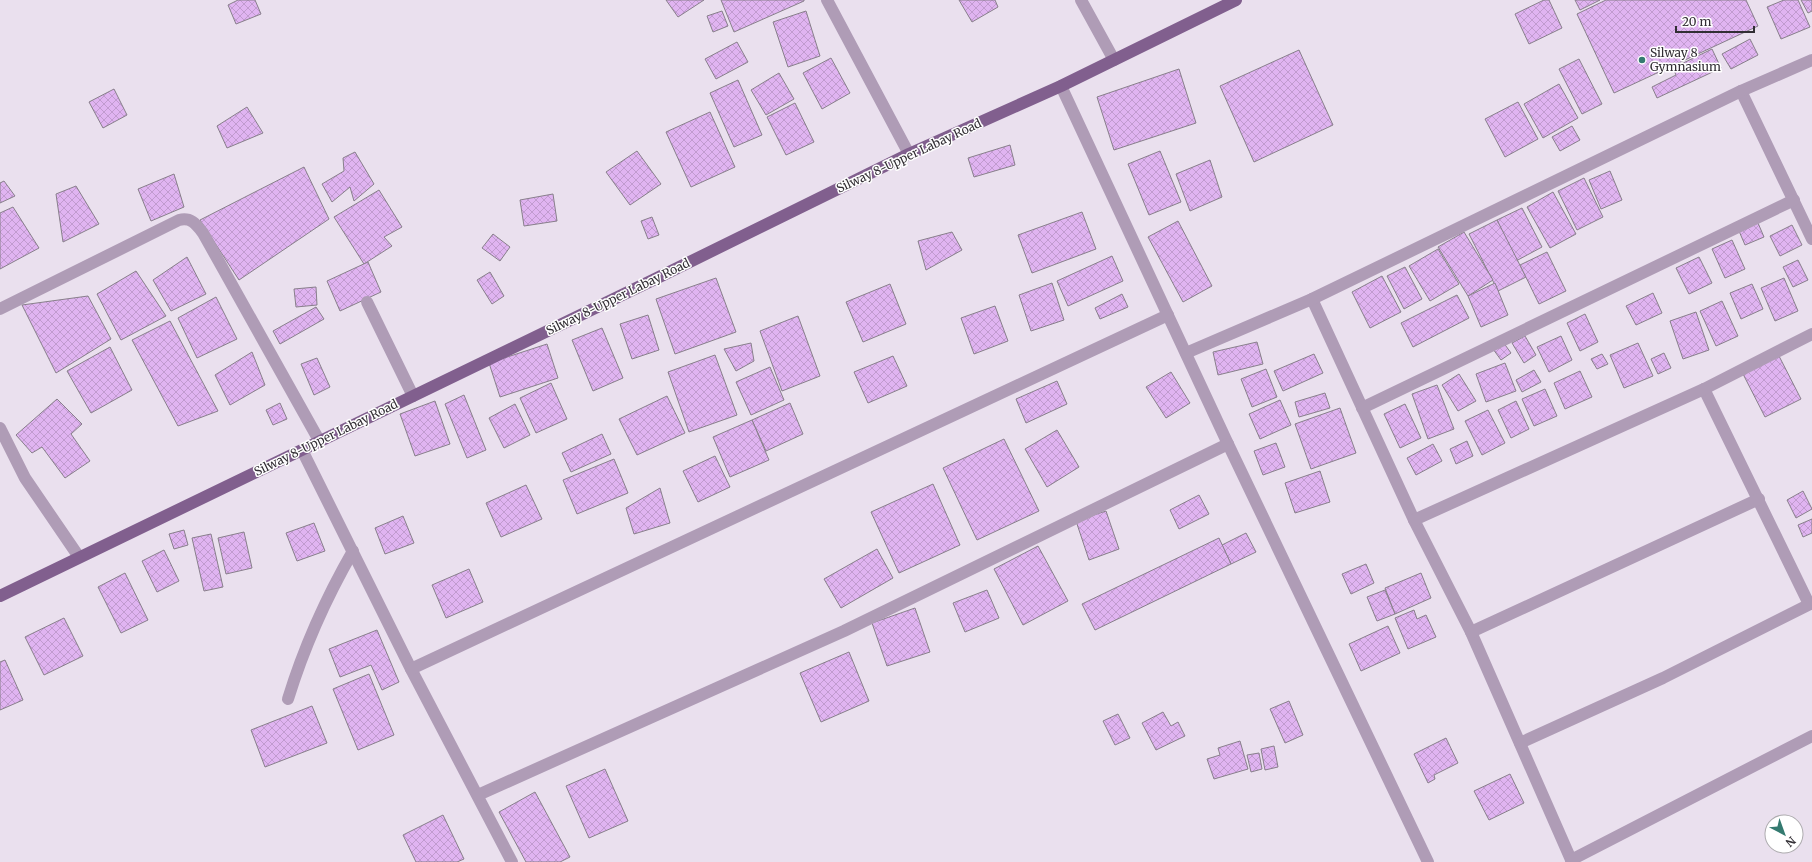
<svg xmlns="http://www.w3.org/2000/svg" width="1812" height="862" viewBox="0 0 1812 862" font-family="Merriweather,serif">
	<defs>
		<pattern id="building-cross-hatch" width="8" height="8" patternUnits="userSpaceOnUse"><rect width="8" height="8" fill="#e0b4f1"/><path d="M0 0l8 8M0 8l8-8" fill="none" stroke="#c19bcf"/></pattern>
	</defs>
	<rect width="100%" height="100%" fill="#eae0ee"/>
	<!-- building -->
	<g fill="url(#building-cross-hatch)" stroke="#887f8b">
		<path d="M238,0H255L261,14L236,24L228,5Z"/>
		<path d="M666,0H704L678,17Z"/>
		<path d="M721,0H804V1L734,32Z"/>
		<path d="M959,0H995L998,7L972,22Z"/>
		<path d="M1544,0H1549L1562,28L1529,44L1515,14Z"/>
		<path d="M1575,0H1600L1580,10Z"/>
		<path d="M1606,0H1746L1758,26L1614,93L1577,14Z"/>
		<path d="M1784,0H1798L1810,27L1781,39L1767,7Z"/>
		<path d="M1801,0H1812V11L1808,13Z"/>
		<path d="M722,11L728,26L713,32L707,16Z"/>
		<path d="M806,11L820,56L788,67L773,22Z"/>
		<path d="M1750,39L1758,55L1731,69L1722,54Z"/>
		<path d="M737,42L748,62L716,79L705,59Z"/>
		<path d="M1712,49L1721,68L1657,98L1652,87L1676,75L1673,68Z"/>
		<path d="M1299,50L1333,125L1254,162L1220,86Z"/>
		<path d="M831,58L850,93L822,109L803,73Z"/>
		<path d="M1579,59L1602,104L1582,114L1559,69Z"/>
		<path d="M1179,69L1196,123L1114,150L1097,97Z"/>
		<path d="M779,73L794,99L766,115L751,90Z"/>
		<path d="M738,80L762,135L734,147L710,93Z"/>
		<path d="M1559,84L1578,118L1543,138L1524,104Z"/>
		<path d="M114,89L127,115L103,128L89,102Z"/>
		<path d="M1518,102L1538,139L1505,157L1485,119Z"/>
		<path d="M795,103L814,142L786,155L767,117Z"/>
		<path d="M247,107L263,133L227,148L217,126Z"/>
		<path d="M710,112L735,167L691,187L666,132Z"/>
		<path d="M1572,126L1580,140L1560,151L1552,137Z"/>
		<path d="M1010,145L1015,165L974,177L968,158Z"/>
		<path d="M637,151L661,184L630,205L606,172Z"/>
		<path d="M1160,151L1181,202L1149,215L1128,164Z"/>
		<path d="M355,152L374,184L354,201L350,187L332,202L322,184L344,171L343,158Z"/>
		<path d="M1210,160L1222,197L1190,211L1176,174Z"/>
		<path d="M304,167L329,219L239,280L200,220Z"/>
		<path d="M1610,171L1622,200L1601,209L1589,180Z"/>
		<path d="M174,174L184,207L151,221L138,189Z"/>
		<path d="M1584,178L1603,217L1577,230L1558,191Z"/>
		<path d="M4,181L15,196L0,203V183Z"/>
		<path d="M76,186L99,224L63,242L56,194Z"/>
		<path d="M379,190L402,227L384,237L392,246L364,264L334,217Z"/>
		<path d="M1553,192L1576,234L1550,248L1527,207Z"/>
		<path d="M553,194L557,221L524,226L520,200Z"/>
		<path d="M13,207L39,248L0,269V213Z"/>
		<path d="M1522,208L1542,247L1516,261L1497,220Z"/>
		<path d="M1082,212L1096,249L1032,273L1018,235Z"/>
		<path d="M652,217L659,235L648,239L641,221Z"/>
		<path d="M1497,220L1526,277L1498,291L1469,234Z"/>
		<path d="M1178,221L1212,286L1183,302L1148,237Z"/>
		<path d="M1758,223L1764,237L1745,245L1739,231Z"/>
		<path d="M1792,225L1802,245L1780,256L1770,236Z"/>
		<path d="M952,232L962,250L926,270L918,241Z"/>
		<path d="M1464,232L1493,280L1468,296L1438,247Z"/>
		<path d="M493,234L510,247L500,261L482,248Z"/>
		<path d="M1732,240L1745,269L1725,278L1712,249Z"/>
		<path d="M1438,249L1459,284L1430,301L1409,266Z"/>
		<path d="M1547,252L1566,291L1539,304L1520,265Z"/>
		<path d="M1112,256L1123,281L1068,306L1057,281Z"/>
		<path d="M187,257L206,294L171,311L153,280Z"/>
		<path d="M1699,257L1712,283L1689,294L1676,268Z"/>
		<path d="M1798,260L1808,280L1793,287L1783,267Z"/>
		<path d="M368,262L381,292L340,311L327,281Z"/>
		<path d="M1405,267L1422,299L1404,309L1387,276Z"/>
		<path d="M136,271L166,316L121,340L97,294Z"/>
		<path d="M490,272L504,296L492,304L477,280Z"/>
		<path d="M1382,276L1401,312L1370,328L1352,292Z"/>
		<path d="M716,278L736,332L675,354L656,299Z"/>
		<path d="M1784,278L1798,311L1775,321L1761,288Z"/>
		<path d="M1052,283L1064,320L1031,331L1019,295Z"/>
		<path d="M1495,283L1508,315L1481,327L1468,296Z"/>
		<path d="M890,284L906,324L863,342L846,302Z"/>
		<path d="M1752,284L1763,309L1741,319L1730,293Z"/>
		<path d="M316,287L317,305L296,307L294,289Z"/>
		<path d="M1653,293L1662,313L1636,325L1626,306Z"/>
		<path d="M1122,294L1128,307L1100,319L1095,308Z"/>
		<path d="M1457,295L1469,318L1413,347L1401,323Z"/>
		<path d="M88,296L111,339L56,373L22,305Z"/>
		<path d="M216,297L237,339L197,358L178,318Z"/>
		<path d="M1722,301L1738,336L1716,346L1700,311Z"/>
		<path d="M995,306L1008,341L974,354L961,318Z"/>
		<path d="M316,307L324,319L280,344L273,331Z"/>
		<path d="M1696,312L1709,350L1683,359L1670,321Z"/>
		<path d="M1585,314L1598,342L1580,351L1567,323Z"/>
		<path d="M648,315L659,350L632,359L620,324Z"/>
		<path d="M798,316L820,376L782,391L760,331Z"/>
		<path d="M170,321L218,411L178,426L132,340Z"/>
		<path d="M602,328L623,378L593,391L572,340Z"/>
		<path d="M1525,336L1536,355L1524,363L1512,343Z"/>
		<path d="M1561,336L1572,360L1549,372L1537,347Z"/>
		<path d="M1257,342L1263,364L1218,375L1213,352Z"/>
		<path d="M1503,342L1511,353L1501,360L1493,349Z"/>
		<path d="M751,343L754,361L736,371L724,349Z"/>
		<path d="M1638,343L1653,376L1624,388L1610,355Z"/>
		<path d="M547,344L558,378L500,397L489,363Z"/>
		<path d="M110,347L132,390L91,413L67,371Z"/>
		<path d="M252,352L265,385L230,405L215,375Z"/>
		<path d="M1664,353L1671,368L1658,374L1651,359Z"/>
		<path d="M1314,354L1323,373L1283,391L1274,371Z"/>
		<path d="M1602,354L1608,364L1597,369L1591,359Z"/>
		<path d="M715,355L737,415L689,432L668,372Z"/>
		<path d="M893,356L907,386L868,403L854,372Z"/>
		<path d="M1779,356L1801,399L1765,417L1743,374Z"/>
		<path d="M317,358L330,387L314,395L301,364Z"/>
		<path d="M1505,363L1516,391L1486,402L1476,374Z"/>
		<path d="M770,367L784,400L751,415L736,382Z"/>
		<path d="M1266,369L1277,397L1252,407L1241,379Z"/>
		<path d="M1534,370L1541,382L1522,392L1516,380Z"/>
		<path d="M1580,371L1592,397L1565,409L1554,383Z"/>
		<path d="M1171,372L1190,403L1166,418L1146,387Z"/>
		<path d="M1459,374L1476,401L1458,411L1442,385Z"/>
		<path d="M1057,381L1067,404L1026,423L1016,399Z"/>
		<path d="M551,383L567,419L536,433L520,398Z"/>
		<path d="M1437,385L1454,429L1428,439L1412,394Z"/>
		<path d="M1545,389L1557,416L1534,426L1522,399Z"/>
		<path d="M1325,393L1330,408L1299,417L1295,402Z"/>
		<path d="M464,395L486,450L467,458L445,404Z"/>
		<path d="M667,396L685,433L637,455L619,419Z"/>
		<path d="M57,399L82,424L71,434L90,461L65,478L42,447L32,453L16,435Z"/>
		<path d="M1280,400L1291,425L1260,439L1249,414Z"/>
		<path d="M435,401L450,444L415,456L400,414Z"/>
		<path d="M1516,401L1529,429L1511,438L1498,410Z"/>
		<path d="M280,403L287,419L273,425L266,410Z"/>
		<path d="M790,403L803,434L766,451L752,420Z"/>
		<path d="M515,404L530,435L504,448L489,418Z"/>
		<path d="M1405,404L1421,438L1400,448L1384,414Z"/>
		<path d="M1340,408L1356,453L1311,469L1295,424Z"/>
		<path d="M1488,410L1505,443L1482,455L1465,421Z"/>
		<path d="M752,420L769,460L730,477L713,437Z"/>
		<path d="M1057,430L1079,467L1047,487L1025,449Z"/>
		<path d="M602,434L611,454L571,472L562,453Z"/>
		<path d="M1004,439L1039,511L977,540L943,468Z"/>
		<path d="M1467,441L1473,456L1456,464L1450,449Z"/>
		<path d="M1276,443L1285,467L1263,475L1254,451Z"/>
		<path d="M1433,444L1442,461L1416,475L1407,458Z"/>
		<path d="M715,456L730,487L698,502L683,471Z"/>
		<path d="M614,459L628,493L577,514L563,480Z"/>
		<path d="M1320,471L1330,502L1295,513L1285,483Z"/>
		<path d="M933,484L960,545L899,573L871,512Z"/>
		<path d="M526,485L542,519L501,537L486,503Z"/>
		<path d="M660,488L670,523L634,534L626,508Z"/>
		<path d="M1803,491L1812,509L1796,518L1787,500Z"/>
		<path d="M1199,495L1209,514L1179,529L1170,510Z"/>
		<path d="M1106,511L1119,549L1089,560L1076,521Z"/>
		<path d="M403,516L414,543L385,554L375,528Z"/>
		<path d="M1812,519V533L1803,537L1798,525Z"/>
		<path d="M314,523L325,551L297,561L286,533Z"/>
		<path d="M184,530L188,545L174,549L169,534Z"/>
		<path d="M244,532L252,568L226,574L218,538Z"/>
		<path d="M1246,533L1256,552L1231,564L1222,545Z"/>
		<path d="M211,534L223,587L204,591L192,538Z"/>
		<path d="M1219,538L1231,564L1095,630L1082,604Z"/>
		<path d="M1038,546L1068,601L1023,625L994,569Z"/>
		<path d="M877,549L893,578L841,608L824,579Z"/>
		<path d="M164,550L179,581L157,592L142,561Z"/>
		<path d="M1366,564L1374,583L1351,594L1342,574Z"/>
		<path d="M469,569L483,602L446,618L432,585Z"/>
		<path d="M125,573L148,620L121,633L98,587Z"/>
		<path d="M1421,573L1431,598L1395,614L1385,588Z"/>
		<path d="M987,590L999,618L965,632L953,603Z"/>
		<path d="M1385,590L1395,614L1377,621L1367,597Z"/>
		<path d="M915,608L930,652L887,666L872,623Z"/>
		<path d="M1414,610L1417,619L1426,615L1436,637L1408,649L1395,618Z"/>
		<path d="M64,618L83,656L44,675L25,637Z"/>
		<path d="M1388,626L1400,653L1361,671L1349,644Z"/>
		<path d="M377,630L399,682L382,690L371,665L340,677L329,649Z"/>
		<path d="M849,652L869,701L821,722L800,673Z"/>
		<path d="M5,660L23,700L0,710V662Z"/>
		<path d="M369,674L394,735L358,750L333,689Z"/>
		<path d="M1289,701L1303,735L1285,743L1270,709Z"/>
		<path d="M312,706L327,743L265,767L251,730Z"/>
		<path d="M1163,712L1171,726L1178,722L1185,736L1156,750L1142,723Z"/>
		<path d="M1118,714L1130,738L1115,745L1103,721Z"/>
		<path d="M1446,738L1458,763L1434,775L1435,779L1428,783L1414,754Z"/>
		<path d="M1240,741L1248,769L1214,779L1207,759L1220,755L1218,748Z"/>
		<path d="M1274,746L1278,767L1265,770L1261,749Z"/>
		<path d="M1259,753L1262,769L1251,772L1247,755Z"/>
		<path d="M605,769L628,821L589,838L566,786Z"/>
		<path d="M1510,774L1524,803L1489,820L1474,791Z"/>
		<path d="M535,792L570,857L560,862H526L499,812Z"/>
		<path d="M443,815L464,859L457,862H416L403,835Z"/>
	</g>
	<g fill="none" stroke-linecap="round" stroke-linejoin="round">
		<!-- minor -->
		<g stroke="#af9cb6" stroke-width="12">
			<path d="M827,0L909,154"/>
			<path d="M1081,0L1114,60"/>
			<path d="M1061,86L1228,444L1428,862"/>
			<path d="M1741,91L1812,239"/>
			<path d="M1312,299L1414,520L1471,632L1572,862"/>
			<path d="M367,302L413,396"/>
			<path d="M0,309L179,220C191,217 196,224 203,233L320,442"/>
			<path d="M1186,353L1312,299L1741,91L1812,60"/>
			<path d="M1704,389L1809,604"/>
			<path d="M1362,408L1794,200"/>
			<path d="M0,428L25,478L79,557"/>
			<path d="M302,450L411,669L512,862"/>
			<path d="M1414,520L1704,389L1812,334"/>
			<path d="M1471,632L1759,499"/>
			<path d="M411,669L1168,315"/>
			<path d="M288,699C304,647 326,598 353,551"/>
			<path d="M1520,743L1663,678L1812,603"/>
			<path d="M478,795L844,631L1228,444"/>
			<path d="M1571,860L1812,736"/>
		</g>
		<!-- major -->
		<path stroke="#815f8e" stroke-width="12" d="M0,596L653,280L909,154L1061,86L1236,0"/>
	</g>
	<!-- markers -->
	<circle fill="#347a70" stroke="#fff" stroke-width="1.5" cx="1642" cy="60" r="4"/>
	<g text-anchor="middle" stroke-width="3" stroke-linejoin="round" paint-order="stroke">
		<!-- poi labels -->
		<g font-size="12" fill="#322e34" stroke="#fff" text-anchor="start">
			<text x="1650" y="57">Silway 8<tspan x="1650" dy="14">Gymnasium</tspan></text>
		</g>
		<!-- street labels -->
		<g font-size="12" fill="#322e34" stroke="#fff">
			<text transform="translate(909 156) rotate(-25)" y="4">Silway 8-Upper Labay Road</text>
			<text transform="translate(618 297) rotate(-26)" y="4">Silway 8-Upper Labay Road</text>
			<text transform="translate(326 438) rotate(-26)" y="4">Silway 8-Upper Labay Road</text>
		</g>
	</g>
	<!-- north arrow -->
	<g transform="translate(1784 834) rotate(139)"><circle r="19" fill="#ffffff" stroke="#adabae"/>
	<path d="M0-3L7 15L0 10L-7 15Z" fill="#347a70"/>
	<text y="-6" font-size="11" font-weight="bold" text-anchor="middle" fill="#322e34">N</text>
	</g>
	<!-- scale -->
	<path d="M1676 26v6h78v-6" fill="none" stroke="#322e34" stroke-width="2"/>
	<text x="1682" y="26" font-size="12" fill="#322e34" stroke="#ffffff" stroke-width="3" paint-order="stroke">20 m</text>
</svg>
